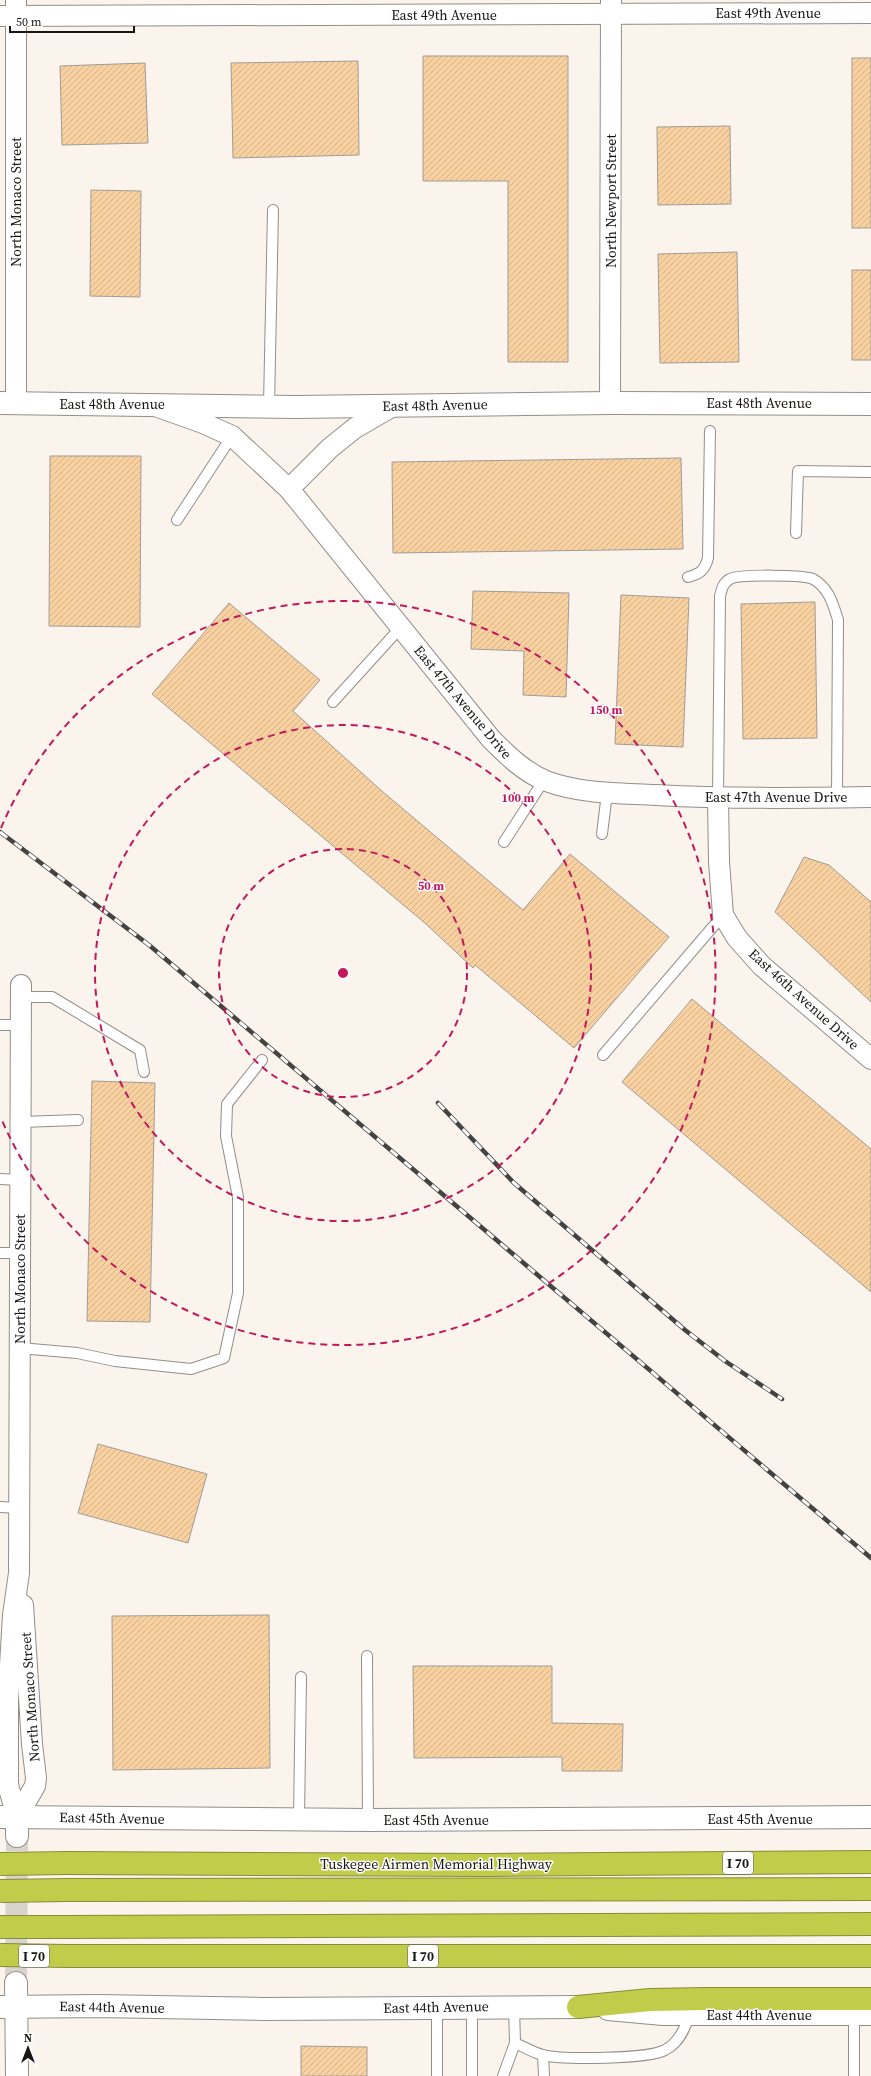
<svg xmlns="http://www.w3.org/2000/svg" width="871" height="2076" viewBox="0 0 871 2076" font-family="'Source Serif 4',serif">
	<defs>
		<pattern id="building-hatch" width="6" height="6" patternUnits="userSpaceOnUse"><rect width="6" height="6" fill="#f9d1a1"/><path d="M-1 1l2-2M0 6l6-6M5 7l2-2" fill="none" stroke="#d5b38a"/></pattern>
	</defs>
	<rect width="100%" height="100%" fill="#faf4ed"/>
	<!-- building -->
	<g fill="url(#building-hatch)" stroke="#a19c95">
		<path d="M423,56H568V362H508V181H423Z"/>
		<rect x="852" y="58" width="19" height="170"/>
		<path d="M358,61L359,155L233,158L231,63Z"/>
		<path d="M145,63L148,143L62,145L60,66Z"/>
		<path d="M730,126L731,204L658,205L657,127Z"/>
		<path d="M91,190L141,191L140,297L90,296Z"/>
		<path d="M737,252L739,362L660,363L658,254Z"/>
		<rect x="852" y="270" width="19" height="90"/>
		<path d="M50,456H141L140,627L49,626Z"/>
		<path d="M681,458L683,549L393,553L392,462Z"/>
		<path d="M473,591L569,593L566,697L523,695L524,651L471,649Z"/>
		<path d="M621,595L689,598L683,747L615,744Z"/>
		<path d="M815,602L817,738L743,739L741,604Z"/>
		<path d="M229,603L320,680L293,711L383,792L523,910L570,854L669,937L574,1048L475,965L473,968L426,924L152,694Z"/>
		<path d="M804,857L829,865L871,902V1002L775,912Z"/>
		<path d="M692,999L871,1149V1292L622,1082Z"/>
		<path d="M92,1081L155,1083L150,1322L87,1321Z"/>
		<path d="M98,1444L207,1474L188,1543L78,1513Z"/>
		<path d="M269,1615L270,1768L113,1770L112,1616Z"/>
		<path d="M413,1666H552V1723L623,1724L622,1771H562V1757L414,1758Z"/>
		<path d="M301,2046L367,2047V2076H301Z"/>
	</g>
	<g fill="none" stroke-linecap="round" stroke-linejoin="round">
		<!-- tertiary-tunnel -->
		<path stroke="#d8d3cc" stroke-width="22" stroke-dasharray="22 11" stroke-linecap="butt" d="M16,1983L17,1836"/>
		<!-- service casing -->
		<g stroke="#938e88" stroke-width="12">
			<g id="service">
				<path d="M269,406L273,210"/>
				<path d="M177,520L232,436"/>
				<path d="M796,533L798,471L871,472"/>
				<path d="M688,577C700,574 705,570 708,558L710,431"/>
				<path d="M333,702L401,627"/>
				<path d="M718,798L720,596C722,588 723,583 730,579C738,574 805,575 813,579C829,588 833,604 838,620L837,798"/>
				<path d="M602,834L607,793"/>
				<path d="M504,842L544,780"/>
				<path d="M21,997H52L140,1050L144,1072"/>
				<path d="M0,1025H21"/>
				<path d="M603,1055L723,915"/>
				<path d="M21,1122L78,1120"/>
				<path d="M0,1179L20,1180"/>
				<path d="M0,1253H20"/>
				<path d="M20,1348L77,1353L115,1361L191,1369L224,1358L238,1293V1197L226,1136L227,1104L262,1060"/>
				<path d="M0,1507L19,1508"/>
				<path d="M367,1656L368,1820"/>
				<path d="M299,1820L301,1677"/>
				<path d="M472,2007V2076"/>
				<path d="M437,2008V2076"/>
				<path d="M854,2015V2076"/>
				<path d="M515,2043C524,2047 534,2053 543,2055C563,2060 649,2059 665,2050C679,2043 685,2029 689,2015"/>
				<path d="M543,2055L544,2076"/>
				<path d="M503,2076L515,2043L514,2006"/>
			</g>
		</g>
		<!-- minor casing -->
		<g stroke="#938e88" stroke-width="22">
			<g id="minor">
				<path d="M16,0V403"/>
				<path d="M0,16L871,13"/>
				<path d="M610,403L611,0"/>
				<path d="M158,407L203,423L232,436L289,489L491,739C507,755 524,772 546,781C581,794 619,793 656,795C728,799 799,798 871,797"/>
				<path d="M289,489L330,448L355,428L393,406"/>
				<path d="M718,798L719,862L723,915L737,938L762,966L871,1059"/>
				<path d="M17,1817L8,1785V1699L13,1615L19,1573L21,985"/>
				<path d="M17,1817L35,1786L36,1778L32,1744L23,1605"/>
				<path d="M608,2010L663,2015H871"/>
			</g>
		</g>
		<!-- tertiary casing -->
		<g stroke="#938e88" stroke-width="24">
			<g id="tertiary">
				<path d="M0,403L296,407L610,403L871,404"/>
				<path d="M17,1817V1836"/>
				<path d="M16,1983L17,2076"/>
			</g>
		</g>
		<!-- secondary casing -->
		<g stroke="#938e88" stroke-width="24">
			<g id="secondary">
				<path d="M0,1817L368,1820L871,1817"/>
				<path d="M0,2007L98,2006L263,2009L578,2007"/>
			</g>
		</g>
		<!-- motorway casing -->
		<g stroke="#868c37" stroke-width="24">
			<g id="motorway">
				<path d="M67,1863L487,1865L871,1862"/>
				<path d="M67,1890L871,1889"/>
				<path d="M67,1927L871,1924"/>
				<path d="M68,1956H871"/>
				<path d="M578,2007L650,2000L705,1999H871"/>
			</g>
		</g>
		<!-- service -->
		<use href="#service" stroke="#fff" stroke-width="10"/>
		<!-- minor -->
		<use href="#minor" stroke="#fff" stroke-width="20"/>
		<!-- tertiary -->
		<use href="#tertiary" stroke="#fff" stroke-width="22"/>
		<!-- secondary -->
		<use href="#secondary" stroke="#fff" stroke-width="22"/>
		<!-- motorway -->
		<use href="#motorway" stroke="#c1cc4a" stroke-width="22"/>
		<!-- rail casing -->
		<g stroke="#454340" stroke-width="4.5">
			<g id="rail">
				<path d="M0,832L149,945L871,1558"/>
				<path d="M438,1103L514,1183L685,1330L725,1361L782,1399"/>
			</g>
		</g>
		<!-- rail -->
		<use href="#rail" stroke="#fff" stroke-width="3" stroke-dasharray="9" stroke-linecap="butt"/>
		<!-- motorway-bridge casing -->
		<g stroke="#868c37" stroke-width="24" stroke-linecap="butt">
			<g id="motorway-bridge">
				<path d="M0,1864L67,1863"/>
				<path d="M0,1891L67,1890"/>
				<path d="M0,1927H67"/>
				<path d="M0,1955L68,1956"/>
			</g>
		</g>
		<!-- motorway-bridge -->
		<use href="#motorway-bridge" stroke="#c1cc4a" stroke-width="22"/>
	</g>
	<!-- distance rings -->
	<g fill="none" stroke="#c2185b" stroke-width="2" stroke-dasharray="7 5">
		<circle cx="343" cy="973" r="124"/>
		<circle cx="343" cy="973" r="248"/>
		<path d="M1 828A372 372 0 1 1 1 1118"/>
	</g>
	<g text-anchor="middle" stroke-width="3" stroke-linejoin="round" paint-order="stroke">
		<!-- shield labels -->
		<g fill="#fff" stroke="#5d5c5a" stroke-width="1">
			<rect x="723" y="1852" width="30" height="22" rx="3"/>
			<rect x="19" y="1945" width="30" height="22" rx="3"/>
			<rect x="408" y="1945" width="30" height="22" rx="3"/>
		</g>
		<g font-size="13" font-weight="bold" fill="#181614">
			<text x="738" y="1868">I 70</text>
			<text x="34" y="1961">I 70</text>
			<text x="423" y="1961">I 70</text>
		</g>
		<!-- street labels -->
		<g font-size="14" fill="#181614" stroke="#fff">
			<text x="768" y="18">East 49th Avenue</text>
			<text x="444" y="20">East 49th Avenue</text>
			<text transform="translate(611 201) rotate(-90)" y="5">North Newport Street</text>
			<text transform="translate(16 202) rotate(-90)" y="5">North Monaco Street</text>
			<text x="759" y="408">East 48th Avenue</text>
			<text x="112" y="409">East 48th Avenue</text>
			<text transform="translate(435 405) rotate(-1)" y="5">East 48th Avenue</text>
			<text transform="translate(463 702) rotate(50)" y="5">East 47th Avenue Drive</text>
			<text x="776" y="802">East 47th Avenue Drive</text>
			<text transform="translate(804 999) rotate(42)" y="5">East 46th Avenue Drive</text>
			<text transform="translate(20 1279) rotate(-90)" y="5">North Monaco Street</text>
			<text transform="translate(30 1697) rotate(-94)" y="5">North Monaco Street</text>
			<text transform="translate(112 1818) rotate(1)" y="5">East 45th Avenue</text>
			<text x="760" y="1824">East 45th Avenue</text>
			<text x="436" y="1825">East 45th Avenue</text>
			<text x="436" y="1869">Tuskegee Airmen Memorial Highway</text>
			<text transform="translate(112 2007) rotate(1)" y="5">East 44th Avenue</text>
			<text transform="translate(436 2007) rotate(-1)" y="5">East 44th Avenue</text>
			<text x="759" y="2020">East 44th Avenue</text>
		</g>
	</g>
	<circle cx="343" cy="973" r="6" fill="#c2185b" stroke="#fff" stroke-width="2"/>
	<g font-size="12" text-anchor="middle" font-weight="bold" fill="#c2185b" stroke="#fff" stroke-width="3" stroke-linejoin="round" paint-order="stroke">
		<text x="606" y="714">150 m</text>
		<text x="518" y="802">100 m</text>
		<text x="431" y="890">50 m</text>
	</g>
	<!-- north arrow -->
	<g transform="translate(28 2048)" stroke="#ffffff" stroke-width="3" paint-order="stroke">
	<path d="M0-3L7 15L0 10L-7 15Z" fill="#181614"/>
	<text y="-6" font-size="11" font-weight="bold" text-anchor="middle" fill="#181614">N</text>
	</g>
	<!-- scale -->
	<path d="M10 26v6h124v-6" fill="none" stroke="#181614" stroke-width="2"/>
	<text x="16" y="26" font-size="12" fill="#181614" stroke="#ffffff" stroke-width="3" paint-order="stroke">50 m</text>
</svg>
